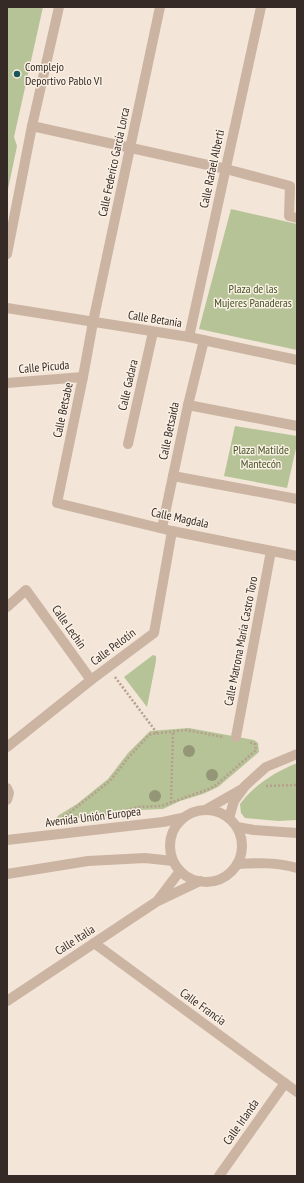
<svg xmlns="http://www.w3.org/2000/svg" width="304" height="1183" viewBox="0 0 304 1183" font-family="'PT Sans Narrow',sans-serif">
	<rect width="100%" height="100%" fill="#f3e5d8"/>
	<!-- green -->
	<g fill="#b5c397">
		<path d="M7,7H43L14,137L17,146L7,194Z"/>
		<path d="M231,209L297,224V350L199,329Z"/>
		<path d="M235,426L297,436V444L287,488L224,476Z"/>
		<path d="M153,655L156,656V661L147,707L124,677Z"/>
		<path d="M189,728L254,740L258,743L259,752L218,787L203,794L180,801L163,809L140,810L116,815L54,820L59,815L77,804L108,779L128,753L150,731Z"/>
		<path d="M297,763V820L278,821L245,818L241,813L240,804C254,785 275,772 297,763Z"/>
	</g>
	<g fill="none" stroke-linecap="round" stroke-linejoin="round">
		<!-- path -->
		<g stroke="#b79e8d" stroke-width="2.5" stroke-dasharray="2 2" stroke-linecap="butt">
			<path d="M115,677L157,733"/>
			<path d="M266,786L297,785"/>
			<path d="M171,803L173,732"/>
			<path d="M119,812L138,807L161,806L209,789L216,785L256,750L255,744L248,742"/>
			<path d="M63,817L86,815"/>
			<path d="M60,820L110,781L128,758L149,735L152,734L186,730L223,737"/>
		</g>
		<!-- minor -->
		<g stroke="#ccb4a3" stroke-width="10">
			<path d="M160,7L93,322L83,377L57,503L172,531L297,556"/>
			<path d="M32,126L226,169L290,186L289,216L297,218"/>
			<path d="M7,254L32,126L59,7"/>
			<path d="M7,308L189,337L297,360"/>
			<path d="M189,337L261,7"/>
			<path d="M7,383L83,377"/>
			<path d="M188,405L297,426"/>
			<path d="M128,444L153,332"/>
			<path d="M173,476L297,499"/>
			<path d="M162,528L188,405L204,340"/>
			<path d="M7,607L26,590L91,680"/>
			<path d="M236,737L271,551"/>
			<path d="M7,747L91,680L154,633L172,531"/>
			<path d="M7,788L9,793L7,800"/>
			<path d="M205,810L242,789"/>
			<circle cx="206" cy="846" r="36"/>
			<path d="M229,818L234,801L245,786L266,767L297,754"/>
			<path d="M237,827L254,830L297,833"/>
			<path d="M7,840L163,822L182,818"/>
			<path d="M237,864C257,863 277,862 297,868"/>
			<path d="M7,874L88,861L145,858L173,861"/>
			<path d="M158,900L180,871"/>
			<path d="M94,943L297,1092"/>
			<path d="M7,1001L156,902L200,881"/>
			<path d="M219,1176L285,1083"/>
		</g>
	</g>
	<!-- trees -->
	<g fill="#949677">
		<circle cx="189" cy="751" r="6"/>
		<circle cx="212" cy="775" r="6"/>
		<circle cx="155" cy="796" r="6"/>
	</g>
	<!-- markers -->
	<circle fill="#18585a" stroke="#faf0e4" stroke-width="1.5" cx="17" cy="74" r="4"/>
	<g text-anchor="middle" stroke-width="3" stroke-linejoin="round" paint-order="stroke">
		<!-- poi labels -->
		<g font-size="12" fill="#362a26" stroke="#faf0e4" text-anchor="start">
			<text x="25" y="71">Complejo<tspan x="25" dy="14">Deportivo Pablo VI</tspan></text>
		</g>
		<!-- street labels -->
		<g font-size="12" fill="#362a26" stroke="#faf0e4">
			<text transform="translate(114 162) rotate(-78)" y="4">Calle Federico García Lorca</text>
			<text transform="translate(212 169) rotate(-78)" y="4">Calle Rafael Alberti</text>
			<text transform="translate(155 319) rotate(9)" y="4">Calle Betania</text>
			<text transform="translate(44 367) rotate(-5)" y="4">Calle Picuda</text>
			<text transform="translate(128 385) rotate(-77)" y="4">Calle Gadara</text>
			<text transform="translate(63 410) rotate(-78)" y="4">Calle Betsabe</text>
			<text transform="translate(169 431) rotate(-78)" y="4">Calle Betsaida</text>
			<text transform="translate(180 518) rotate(12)" y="4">Calle Magdala</text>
			<text transform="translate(69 627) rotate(55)" y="4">Calle Lechín</text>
			<text transform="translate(241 641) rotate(-79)" y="4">Calle Matrona María Castro Toro</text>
			<text transform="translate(113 647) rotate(-37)" y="4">Calle Pelotín</text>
			<text transform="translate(93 817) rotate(-7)" y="4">Avenida Unión Europea</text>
			<text transform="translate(75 940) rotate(-33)" y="4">Calle Italia</text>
			<text transform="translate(203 1007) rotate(36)" y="4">Calle Francia</text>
			<text transform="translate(241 1122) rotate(-55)" y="4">Calle Irlanda</text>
		</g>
		<!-- park labels -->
		<g font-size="12" fill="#465628" stroke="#faf0e4">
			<text x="253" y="293">Plaza de las<tspan x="253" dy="14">Mujeres Panaderas</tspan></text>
			<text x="261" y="454">Plaza Matilde<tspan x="261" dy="14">Mantecón</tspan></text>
		</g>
	</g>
	<!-- border -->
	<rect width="304" height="1183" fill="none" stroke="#362a26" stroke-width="16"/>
</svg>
